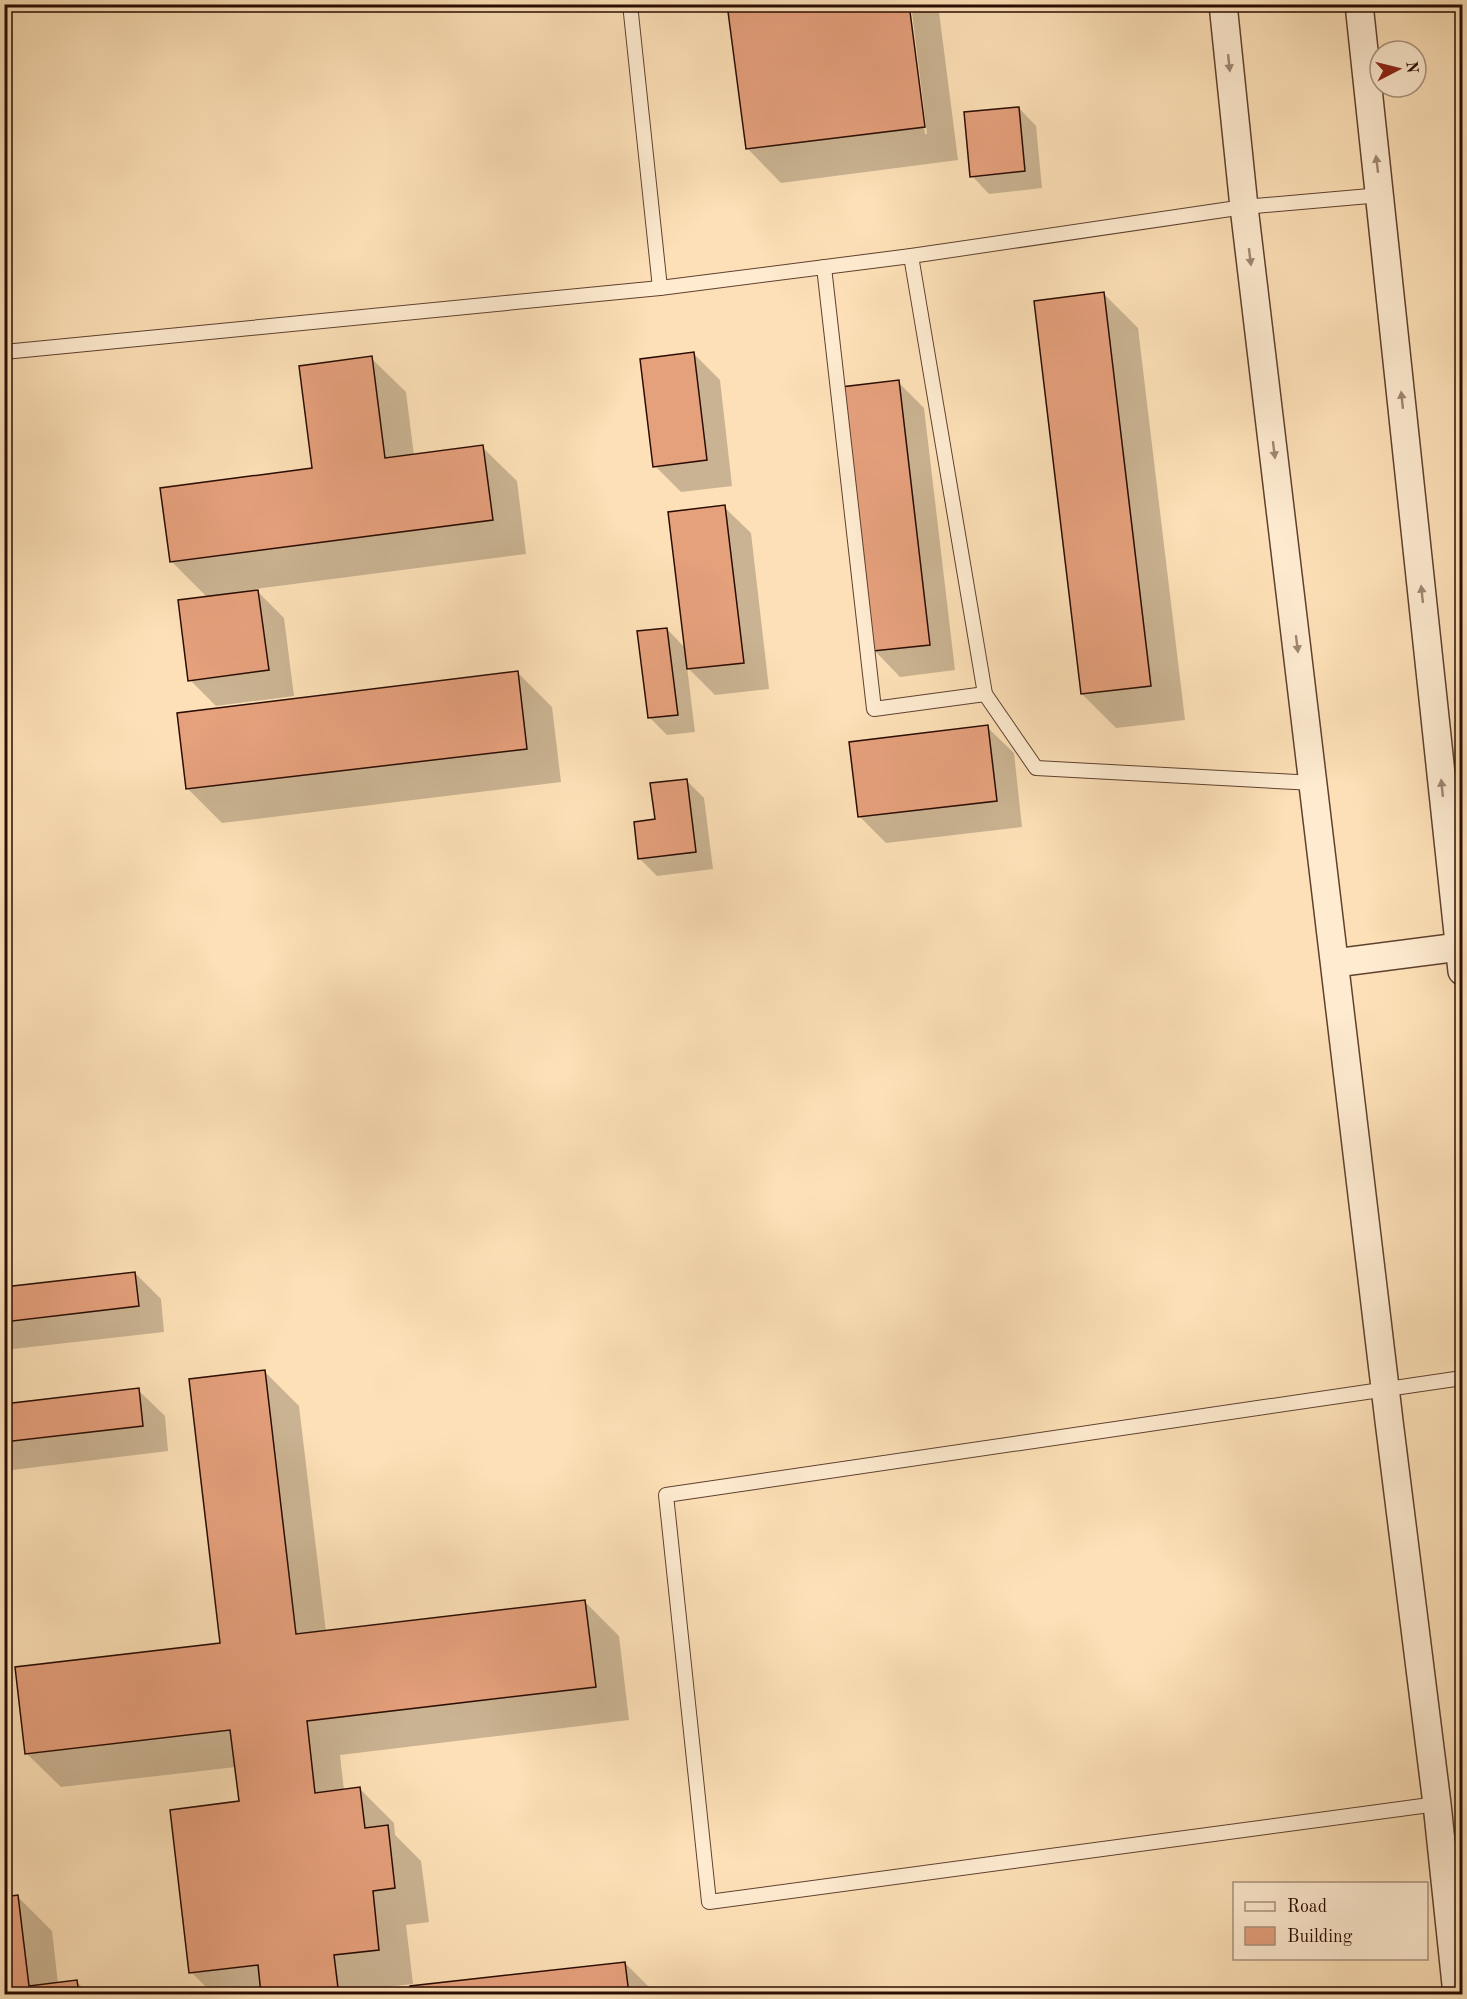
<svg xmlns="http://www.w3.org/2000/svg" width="1467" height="1999" viewBox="0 0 1467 1999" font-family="'Old Standard TT',serif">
	<rect width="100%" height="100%" fill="#fde0b7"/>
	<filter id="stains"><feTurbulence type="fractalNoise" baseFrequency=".00333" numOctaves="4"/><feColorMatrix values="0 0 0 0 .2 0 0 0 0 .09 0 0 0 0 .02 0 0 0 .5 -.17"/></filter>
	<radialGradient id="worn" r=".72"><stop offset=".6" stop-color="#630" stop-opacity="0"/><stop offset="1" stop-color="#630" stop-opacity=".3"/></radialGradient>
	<!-- shadow -->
	<g fill="#0003">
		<path d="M908,4L925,134H927L911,4H938L958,160L781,183L747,148Z"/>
		<path d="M1019,108L1036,126L1042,188L989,194L972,176Z"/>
		<path d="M1104,294L1138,328L1185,720L1116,728L1082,694Z"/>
		<path d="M694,354L720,380L732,486L681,492L655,466Z"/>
		<path d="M371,358L406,392L414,456L482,447L517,481L526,554L255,589L284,618L294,696L216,706L190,680L208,598L171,561L314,469Z"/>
		<path d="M898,382L924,408L955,670L900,677L874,650Z"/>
		<path d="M724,507L751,533L769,689L715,695L687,667L695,732L667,735L650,718L667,629L686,649Z"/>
		<path d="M518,673L552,707L561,782L222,823L188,789Z"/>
		<path d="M987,727L1014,753L1022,827L886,843L860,817Z"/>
		<path d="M686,780L704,798L713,869L657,876L639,858L656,821Z"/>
		<path d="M135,1273L161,1299L164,1332L4,1350V1288Z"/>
		<path d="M265,1372L299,1406L326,1632L585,1602L619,1636L629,1720L340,1755L344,1791L360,1789L394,1823L395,1835L421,1861L429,1922L406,1925L413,1984L368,1989V1994H213L191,1972L241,1803L236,1767L61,1787L26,1753L222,1644Z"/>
		<path d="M138,1390L165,1416L168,1451L4,1471V1405Z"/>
		<path d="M18,1897L52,1931L58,1984L77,1982L89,1994H4V1898Z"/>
		<path d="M625,1963L656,1994H413L412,1988Z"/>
	</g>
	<!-- building -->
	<g fill="#e5a07c" stroke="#2a0c02" stroke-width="1.5">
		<path d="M727,4H909L925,127L746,149Z"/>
		<path d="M1019,107L1025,171L970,177L964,112Z"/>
		<path d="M1104,292L1151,686L1081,694L1034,301Z"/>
		<path d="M694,352L707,460L653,467L640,359Z"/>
		<path d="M372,356L385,458L483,445L493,520L170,562L160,488L312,468L299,366Z"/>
		<path d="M899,380L930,645L873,651L841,387Z"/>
		<path d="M725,505L744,663L687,669L668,512Z"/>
		<path d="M258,590L269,670L188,681L178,600Z"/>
		<path d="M667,628L678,715L648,718L637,631Z"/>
		<path d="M518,671L527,749L186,789L177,713Z"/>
		<path d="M988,725L997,801L858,817L849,742Z"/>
		<path d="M687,779L696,852L638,859L634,822L655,819L650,783Z"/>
		<path d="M135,1272L139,1306L4,1322V1287Z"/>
		<path d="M265,1370L296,1634L585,1600L596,1687L307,1721L315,1793L360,1787L365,1828L388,1825L395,1888L373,1891L379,1950L334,1955L338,1988L281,1994H261L258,1965L189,1973L170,1810L239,1801L230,1730L25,1754L15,1667L220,1643L189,1379Z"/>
		<path d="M139,1388L143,1426L4,1442V1404Z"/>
		<path d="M18,1895L29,1986L77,1980L79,1994H4V1897Z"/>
		<path d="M625,1962L629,1994H411L410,1986Z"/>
	</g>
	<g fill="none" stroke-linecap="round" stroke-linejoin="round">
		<!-- lane casing -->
		<g stroke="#5f412f" stroke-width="16">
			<g id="lane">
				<path d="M630,4L660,288"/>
				<path d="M824,267L874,709L985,694L911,256"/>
				<path d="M4,352L660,288L911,256L1244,207L1381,195"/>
				<path d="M985,694L1036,768L1314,783"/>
				<path d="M1437,1804L709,1902L666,1495L1462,1378"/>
			</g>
		</g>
		<!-- street casing -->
		<g stroke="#5f412f" stroke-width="30">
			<g id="street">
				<path d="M1223,4L1244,207L1389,1421L1437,1804L1457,1994"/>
				<path d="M1359,4L1462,971"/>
				<path d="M1335,963L1459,947"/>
			</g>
		</g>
		<!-- lane -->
		<use href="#lane" stroke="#feebd0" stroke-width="14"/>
		<!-- street -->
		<use href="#street" stroke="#feebd0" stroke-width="27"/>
	</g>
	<!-- one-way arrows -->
	<defs><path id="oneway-solid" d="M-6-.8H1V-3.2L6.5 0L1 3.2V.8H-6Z" transform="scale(1.5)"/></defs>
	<g fill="#9f8773">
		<use href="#oneway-solid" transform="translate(1229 63) rotate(84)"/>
		<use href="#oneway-solid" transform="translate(1377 164) rotate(-97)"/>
		<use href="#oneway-solid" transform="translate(1250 257) rotate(83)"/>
		<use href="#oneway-solid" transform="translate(1402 400) rotate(-96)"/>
		<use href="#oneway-solid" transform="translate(1274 450) rotate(83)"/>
		<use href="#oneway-solid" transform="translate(1422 594) rotate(-96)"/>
		<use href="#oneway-solid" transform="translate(1297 644) rotate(83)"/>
		<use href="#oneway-solid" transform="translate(1442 788) rotate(-96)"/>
	</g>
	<!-- margin -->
	<rect width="1467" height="1999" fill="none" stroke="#fde0b7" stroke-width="24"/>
	<rect x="6" y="6" width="1455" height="1987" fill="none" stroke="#2a0c02" stroke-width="3"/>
	<rect x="12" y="12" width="1443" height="1975" fill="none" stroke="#2a0c02" stroke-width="1.5"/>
	<!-- legend -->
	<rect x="1233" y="1882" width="195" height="78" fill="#feebd0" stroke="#a9927e" stroke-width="1.5"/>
	<rect x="1245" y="1902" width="30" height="9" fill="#feebd0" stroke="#a9927e" stroke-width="1.5"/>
	<text x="1287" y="1912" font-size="18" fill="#2a0c02">Road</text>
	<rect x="1245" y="1927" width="30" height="18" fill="#e5a07c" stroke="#a9927e" stroke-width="1.5"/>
	<text x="1287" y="1942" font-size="18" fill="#2a0c02">Building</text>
	<!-- north arrow -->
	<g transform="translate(1398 69) rotate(83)"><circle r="28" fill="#feebd0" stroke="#a9927e" stroke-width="1.5"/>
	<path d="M0-4.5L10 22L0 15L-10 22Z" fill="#8f2418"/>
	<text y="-9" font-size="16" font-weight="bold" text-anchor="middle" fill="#2a0c02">N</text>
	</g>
	<rect width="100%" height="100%" filter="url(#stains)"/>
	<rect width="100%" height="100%" fill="url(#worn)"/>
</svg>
